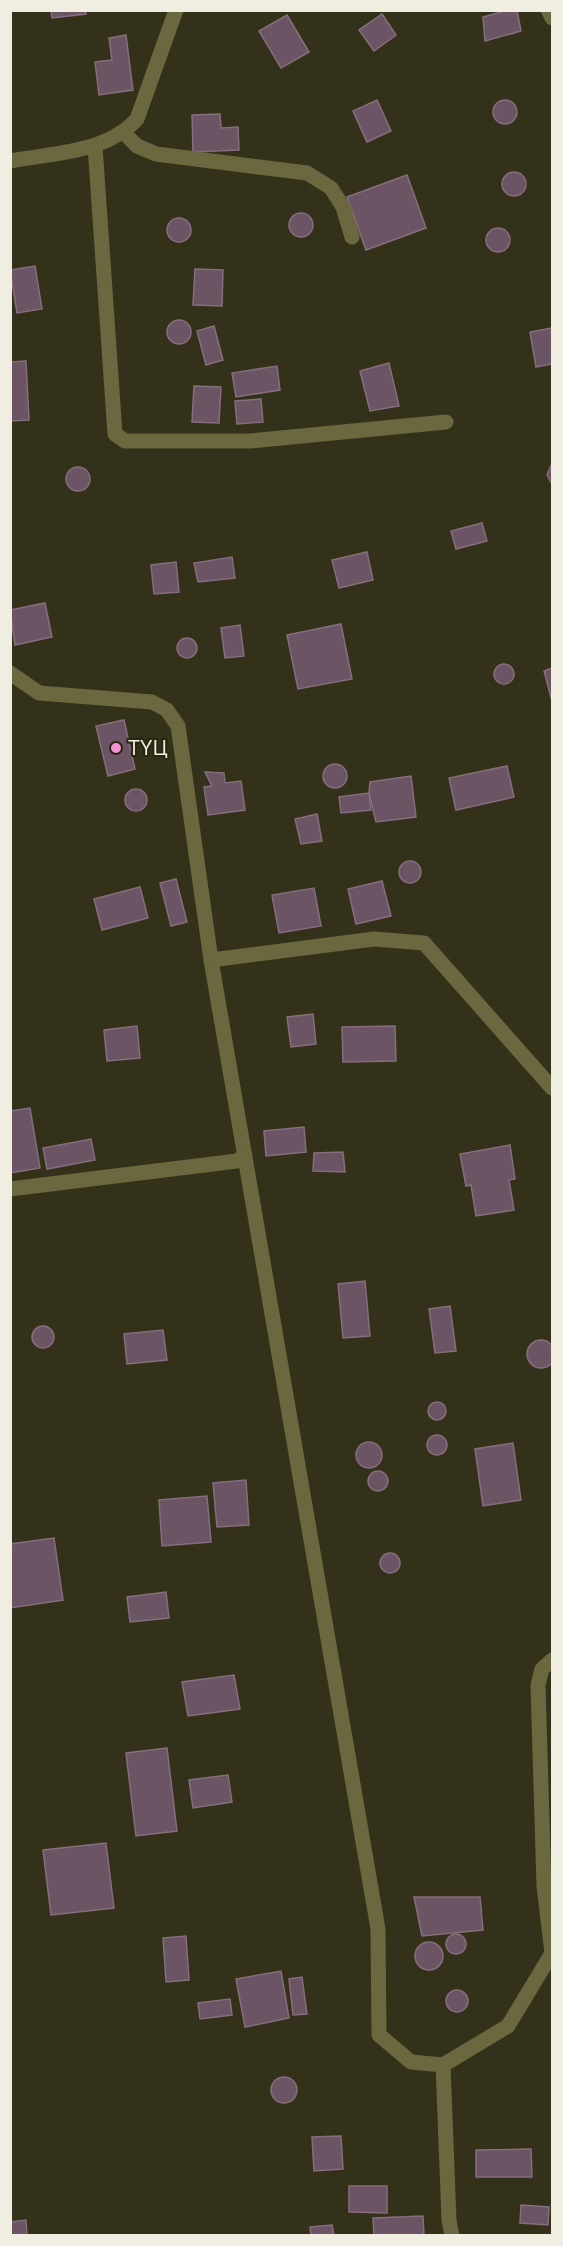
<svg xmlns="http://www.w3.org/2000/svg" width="563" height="2246" viewBox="0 0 563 2246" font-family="'IBM Plex Sans',sans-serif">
	<rect width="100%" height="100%" fill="#33311a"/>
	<!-- building -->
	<g fill="#6b5463" stroke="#866e7d" stroke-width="1.5">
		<path d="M51,10H85L86,14L52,18Z"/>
		<path d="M508,10H517L521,31L485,41L483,17Z"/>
		<path d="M382,14L396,35L374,51L359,30Z"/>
		<path d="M287,15L309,52L281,68L259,31Z"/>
		<path d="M126,35L133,90L99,95L95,62L112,60L109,38Z"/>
		<circle cx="505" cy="112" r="12"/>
		<path d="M377,100L391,131L367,142L353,111Z"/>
		<path d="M220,114L221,128L238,127L239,150L193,152L192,115Z"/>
		<circle cx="514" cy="184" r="12"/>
		<path d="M407,175L426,228L366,250L347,197Z"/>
		<circle cx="301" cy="225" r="12"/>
		<circle cx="179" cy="230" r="12"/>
		<circle cx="498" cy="240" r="12"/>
		<path d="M35,266L42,309L17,313L10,270Z"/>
		<path d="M195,269L223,270L222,306L193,305Z"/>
		<circle cx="179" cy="332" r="12"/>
		<path d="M214,326L223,360L206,365L197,331Z"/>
		<path d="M552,328V364L536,367L530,332Z"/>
		<path d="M26,361L29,420L10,421V362Z"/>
		<path d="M389,363L399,406L370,411L360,371Z"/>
		<path d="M277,366L280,390L236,397L232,373Z"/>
		<path d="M194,386L221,387L219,423L192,422Z"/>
		<path d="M261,399L263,422L237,424L235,401Z"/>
		<path d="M552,463V484L547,475Z"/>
		<circle cx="78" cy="479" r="12"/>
		<path d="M482,523L487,541L456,549L451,531Z"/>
		<path d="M367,552L373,580L339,588L332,560Z"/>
		<path d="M232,557L235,578L198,582L194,563Z"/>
		<path d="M176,562L179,592L154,594L151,565Z"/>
		<path d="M45,603L52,637L15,645L10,610Z"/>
		<path d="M341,624L352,679L298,689L287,635Z"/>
		<path d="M240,625L244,656L225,658L221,628Z"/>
		<circle cx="187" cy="648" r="10"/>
		<circle cx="504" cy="674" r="10"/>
		<path d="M552,668V701L544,671Z"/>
		<path d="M124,720L135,769L108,776L96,726Z"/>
		<circle cx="335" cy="776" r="12"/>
		<path d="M507,766L514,797L456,810L449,778Z"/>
		<path d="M205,772L224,773L225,783L241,781L245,810L208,815L204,787L212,786Z"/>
		<path d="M411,776L416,817L376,822L369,793L370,782Z"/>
		<circle cx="136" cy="800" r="11"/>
		<path d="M369,793L371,810L341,813L339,797Z"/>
		<path d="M317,814L322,841L301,844L295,819Z"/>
		<circle cx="410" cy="872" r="11"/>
		<path d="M176,879L187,922L171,926L160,883Z"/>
		<path d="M382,881L391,916L356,924L348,889Z"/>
		<path d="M140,887L148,918L102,930L94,899Z"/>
		<path d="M314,888L321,926L279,933L272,895Z"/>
		<path d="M313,1014L316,1044L291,1047L287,1017Z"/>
		<path d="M137,1026L140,1058L107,1061L104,1030Z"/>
		<path d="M395,1026L396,1061L343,1062L342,1027Z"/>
		<path d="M30,1108L40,1168L10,1173V1111Z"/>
		<path d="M304,1127L306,1152L266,1156L264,1131Z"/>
		<path d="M91,1139L95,1160L47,1169L43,1148Z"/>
		<path d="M510,1145L515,1179L509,1180L514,1210L476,1216L471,1185L466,1186L460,1154Z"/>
		<path d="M343,1152L345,1172L313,1171L314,1153Z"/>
		<path d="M365,1281L370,1336L343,1338L338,1284Z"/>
		<path d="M450,1306L456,1351L435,1353L429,1309Z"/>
		<circle cx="43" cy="1337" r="11"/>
		<path d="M163,1330L167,1360L127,1364L124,1334Z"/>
		<circle cx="541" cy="1354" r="14"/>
		<circle cx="437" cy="1411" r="9"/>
		<circle cx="437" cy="1445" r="10"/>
		<circle cx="369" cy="1455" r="13"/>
		<path d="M513,1443L521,1500L483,1506L475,1449Z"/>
		<circle cx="378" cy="1481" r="10"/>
		<path d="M246,1480L249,1525L217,1527L213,1483Z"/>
		<path d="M207,1496L211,1542L162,1546L159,1500Z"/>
		<path d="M54,1538L63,1600L10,1608V1544Z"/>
		<circle cx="390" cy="1563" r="10"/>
		<path d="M166,1592L169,1618L130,1622L127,1597Z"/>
		<path d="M234,1675L240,1709L188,1716L182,1682Z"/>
		<path d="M167,1748L177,1831L136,1836L126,1753Z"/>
		<path d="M228,1775L232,1802L193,1808L189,1780Z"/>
		<path d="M106,1843L114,1908L51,1915L43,1850Z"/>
		<path d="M414,1897H480L483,1930L422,1936Z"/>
		<circle cx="456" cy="1944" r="10"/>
		<path d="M186,1936L189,1980L166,1982L163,1938Z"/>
		<circle cx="429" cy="1956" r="14"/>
		<path d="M281,1971L289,2018L245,2027L236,1979Z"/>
		<path d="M302,1977L307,2014L293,2015L289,1979Z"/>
		<circle cx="457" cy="2001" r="11"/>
		<path d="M230,1999L232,2015L200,2019L198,2003Z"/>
		<circle cx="284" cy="2090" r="13"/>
		<path d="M341,2136L343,2169L314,2171L312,2137Z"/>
		<path d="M531,2149L532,2177H476V2150Z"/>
		<path d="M349,2186H387V2213L349,2212Z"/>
		<path d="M521,2205L549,2207L548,2225L520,2223Z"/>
		<path d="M423,2216L424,2236H374L373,2218Z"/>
		<path d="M26,2220L27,2236H10V2222Z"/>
		<path d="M332,2225L334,2236H311L310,2227Z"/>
	</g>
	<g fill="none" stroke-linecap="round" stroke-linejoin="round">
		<!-- minor -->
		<g stroke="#6b673f" stroke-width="15">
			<path d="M548,10L552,18"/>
			<path d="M124,133L137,146L156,154L307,173L331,188L343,207L352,237"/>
			<path d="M95,146L115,434L125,441H250L446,422"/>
			<path d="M10,161C54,153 106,153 137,119L176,10"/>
			<path d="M10,673L39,693L152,702L167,710L178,726L211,960L378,1929L379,2035L411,2062L443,2065L449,2220L452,2236"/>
			<path d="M211,960L374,939L424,943L552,1088"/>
			<path d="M10,1189L237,1161L245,1155"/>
			<path d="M443,2065L508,2026L552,1953L544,1886L538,1685L542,1669L552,1660"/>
		</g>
	</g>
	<!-- markers -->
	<circle fill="#f391d5" stroke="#292711" stroke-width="2" cx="116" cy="748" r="6"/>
	<g text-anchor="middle" stroke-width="4.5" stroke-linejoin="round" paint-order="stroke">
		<!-- poi labels -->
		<g font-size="21" fill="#efeee0" stroke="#292711" text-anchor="start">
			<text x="128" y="755">ТҮЦ</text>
		</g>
	</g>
	<!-- border -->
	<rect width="563" height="2246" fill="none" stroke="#efeee0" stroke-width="24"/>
</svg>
